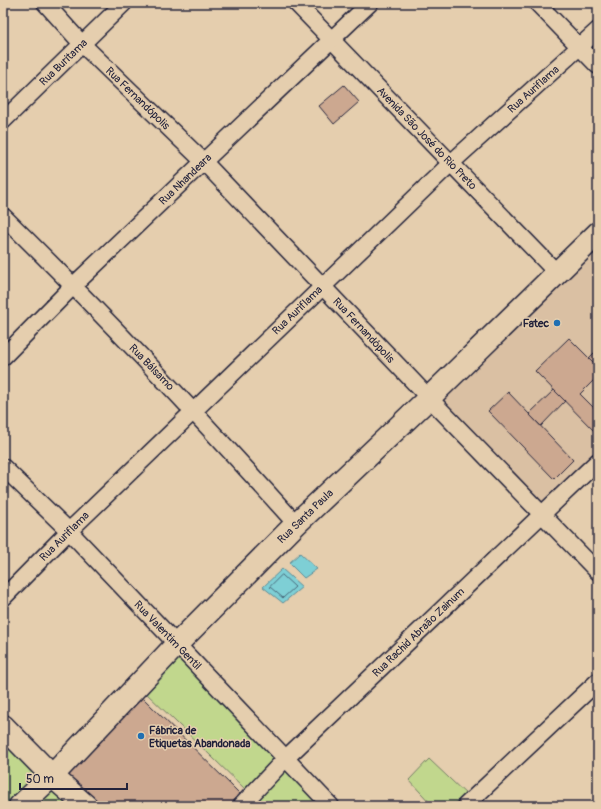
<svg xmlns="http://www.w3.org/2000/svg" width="601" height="809" viewBox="0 0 601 809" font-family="Pangolin,sans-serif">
	<rect width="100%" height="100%" fill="#e5ceae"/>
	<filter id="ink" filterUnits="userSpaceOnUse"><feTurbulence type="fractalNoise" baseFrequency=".025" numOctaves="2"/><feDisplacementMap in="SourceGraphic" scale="8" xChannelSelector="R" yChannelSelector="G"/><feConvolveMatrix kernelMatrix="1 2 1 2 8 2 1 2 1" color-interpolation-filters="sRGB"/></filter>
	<g filter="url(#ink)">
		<!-- built -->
		<path fill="#dac0a3" d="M598,246V454L542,509L433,399Z"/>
		<!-- green -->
		<g fill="#c1d78d" stroke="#727c64">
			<path d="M176,655L279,758L246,790L143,690Z"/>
			<path d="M3,739L40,774L6,806H3Z"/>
			<path d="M429,759L469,797L460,806H433L409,780Z"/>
			<path d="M285,764L319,797L311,806H258L252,800Z"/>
			<path d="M54,784L79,806H31Z"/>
		</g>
		<!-- water -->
		<g fill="#7ecfd5" stroke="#598a97">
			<path d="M300,553L317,569L304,578L289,563Z"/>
			<path d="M282,569L302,587L283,603L263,587Z"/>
		</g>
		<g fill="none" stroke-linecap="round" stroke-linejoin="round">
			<!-- shore -->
			<path stroke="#476779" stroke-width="1" d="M282,575L295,587L283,598L270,587Z"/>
		</g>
		<!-- building -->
		<g fill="#cca890" stroke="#22223b">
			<path d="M344,85L359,102L334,124L319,106Z"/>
			<path d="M569,338L598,367V376L580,394L598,412V435L535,371Z"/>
			<path d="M598,349V365L597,366L589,358Z"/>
			<path d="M554,390L565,401L541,426L529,414Z"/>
			<path d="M508,392L573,460L554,479L488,411Z"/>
			<path d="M140,695L241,795L231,806H97L62,777Z"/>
		</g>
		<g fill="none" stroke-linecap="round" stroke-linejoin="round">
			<!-- street casing -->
			<g stroke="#22223b" stroke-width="19">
				<g id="street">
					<path d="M45,3L82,44L203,161L429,398L598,572"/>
					<path d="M296,3L557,273"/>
					<path d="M537,3L598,66"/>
					<path d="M3,121L124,3"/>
					<path d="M3,216C104,315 201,418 296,524"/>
					<path d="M3,357L74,285L370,3"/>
					<path d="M3,467L69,531L331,806"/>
					<path d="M3,598L69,531L451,163L598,30"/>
					<path d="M241,806L286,758L598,461"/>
					<path d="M465,806L598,681"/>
				</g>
			</g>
			<!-- secondary casing -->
			<g stroke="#22223b" stroke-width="25">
				<g id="secondary">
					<path d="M3,726L52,776L86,806"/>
					<path d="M20,806L52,776L177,644L296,524L429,398L598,233"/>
				</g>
			</g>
			<!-- street -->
			<use href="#street" stroke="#e5ceae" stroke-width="16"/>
			<!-- secondary -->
			<use href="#secondary" stroke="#e5ceae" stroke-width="22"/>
		</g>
	</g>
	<!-- markers -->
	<g fill="#1f6fb2" stroke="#e5ceae" stroke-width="1.5">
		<circle cx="557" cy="323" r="4"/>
		<circle cx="141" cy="736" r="4"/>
	</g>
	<g text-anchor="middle" stroke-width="3" stroke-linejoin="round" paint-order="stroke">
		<!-- street labels -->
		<g font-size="11" fill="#22223b" stroke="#e5ceae">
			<text transform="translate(63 62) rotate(-44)" y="4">Rua Buritama</text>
			<text transform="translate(533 89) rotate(-42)" y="4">Rua Auriflama</text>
			<text transform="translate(138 98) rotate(44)" y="4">Rua Fernandópolis</text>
			<text transform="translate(427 138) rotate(46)" y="4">Avenida São José do Rio Preto</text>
			<text transform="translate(185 179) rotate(-44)" y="4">Rua Nhandeara</text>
			<text transform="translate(297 310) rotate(-44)" y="4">Rua Auriflama</text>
			<text transform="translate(364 330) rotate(47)" y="4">Rua Fernandópolis</text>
			<text transform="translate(152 367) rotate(46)" y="4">Rua Bálsamo</text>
			<text transform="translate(305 516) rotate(-44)" y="4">Rua Santa Paula</text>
			<text transform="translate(64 536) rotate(-45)" y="4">Rua Auriflama</text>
			<text transform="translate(418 632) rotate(-44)" y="4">Rua Rachid Abraão Zainum</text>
			<text transform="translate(168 635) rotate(46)" y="4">Rua Valentim Gentil</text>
		</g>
		<!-- poi labels -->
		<g font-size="11" font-weight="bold" fill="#22223b" stroke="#e5ceae" text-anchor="end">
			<text x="549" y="327">Fatec</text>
			<text x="149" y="734" text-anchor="start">Fábrica de<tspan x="149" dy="13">Etiquetas Abandonada</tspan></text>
		</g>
	</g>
	<!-- margin -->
	<rect width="601" height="809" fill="none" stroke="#e5ceae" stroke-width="16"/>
	<rect x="8" y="8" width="585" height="793" fill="none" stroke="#22223b" stroke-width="1.5" filter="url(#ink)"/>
	<!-- scale -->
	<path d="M20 783v6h107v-6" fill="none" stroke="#22223b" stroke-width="2"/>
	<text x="26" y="783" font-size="12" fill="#22223b" stroke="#e5ceae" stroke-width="3" paint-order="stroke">50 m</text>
</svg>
